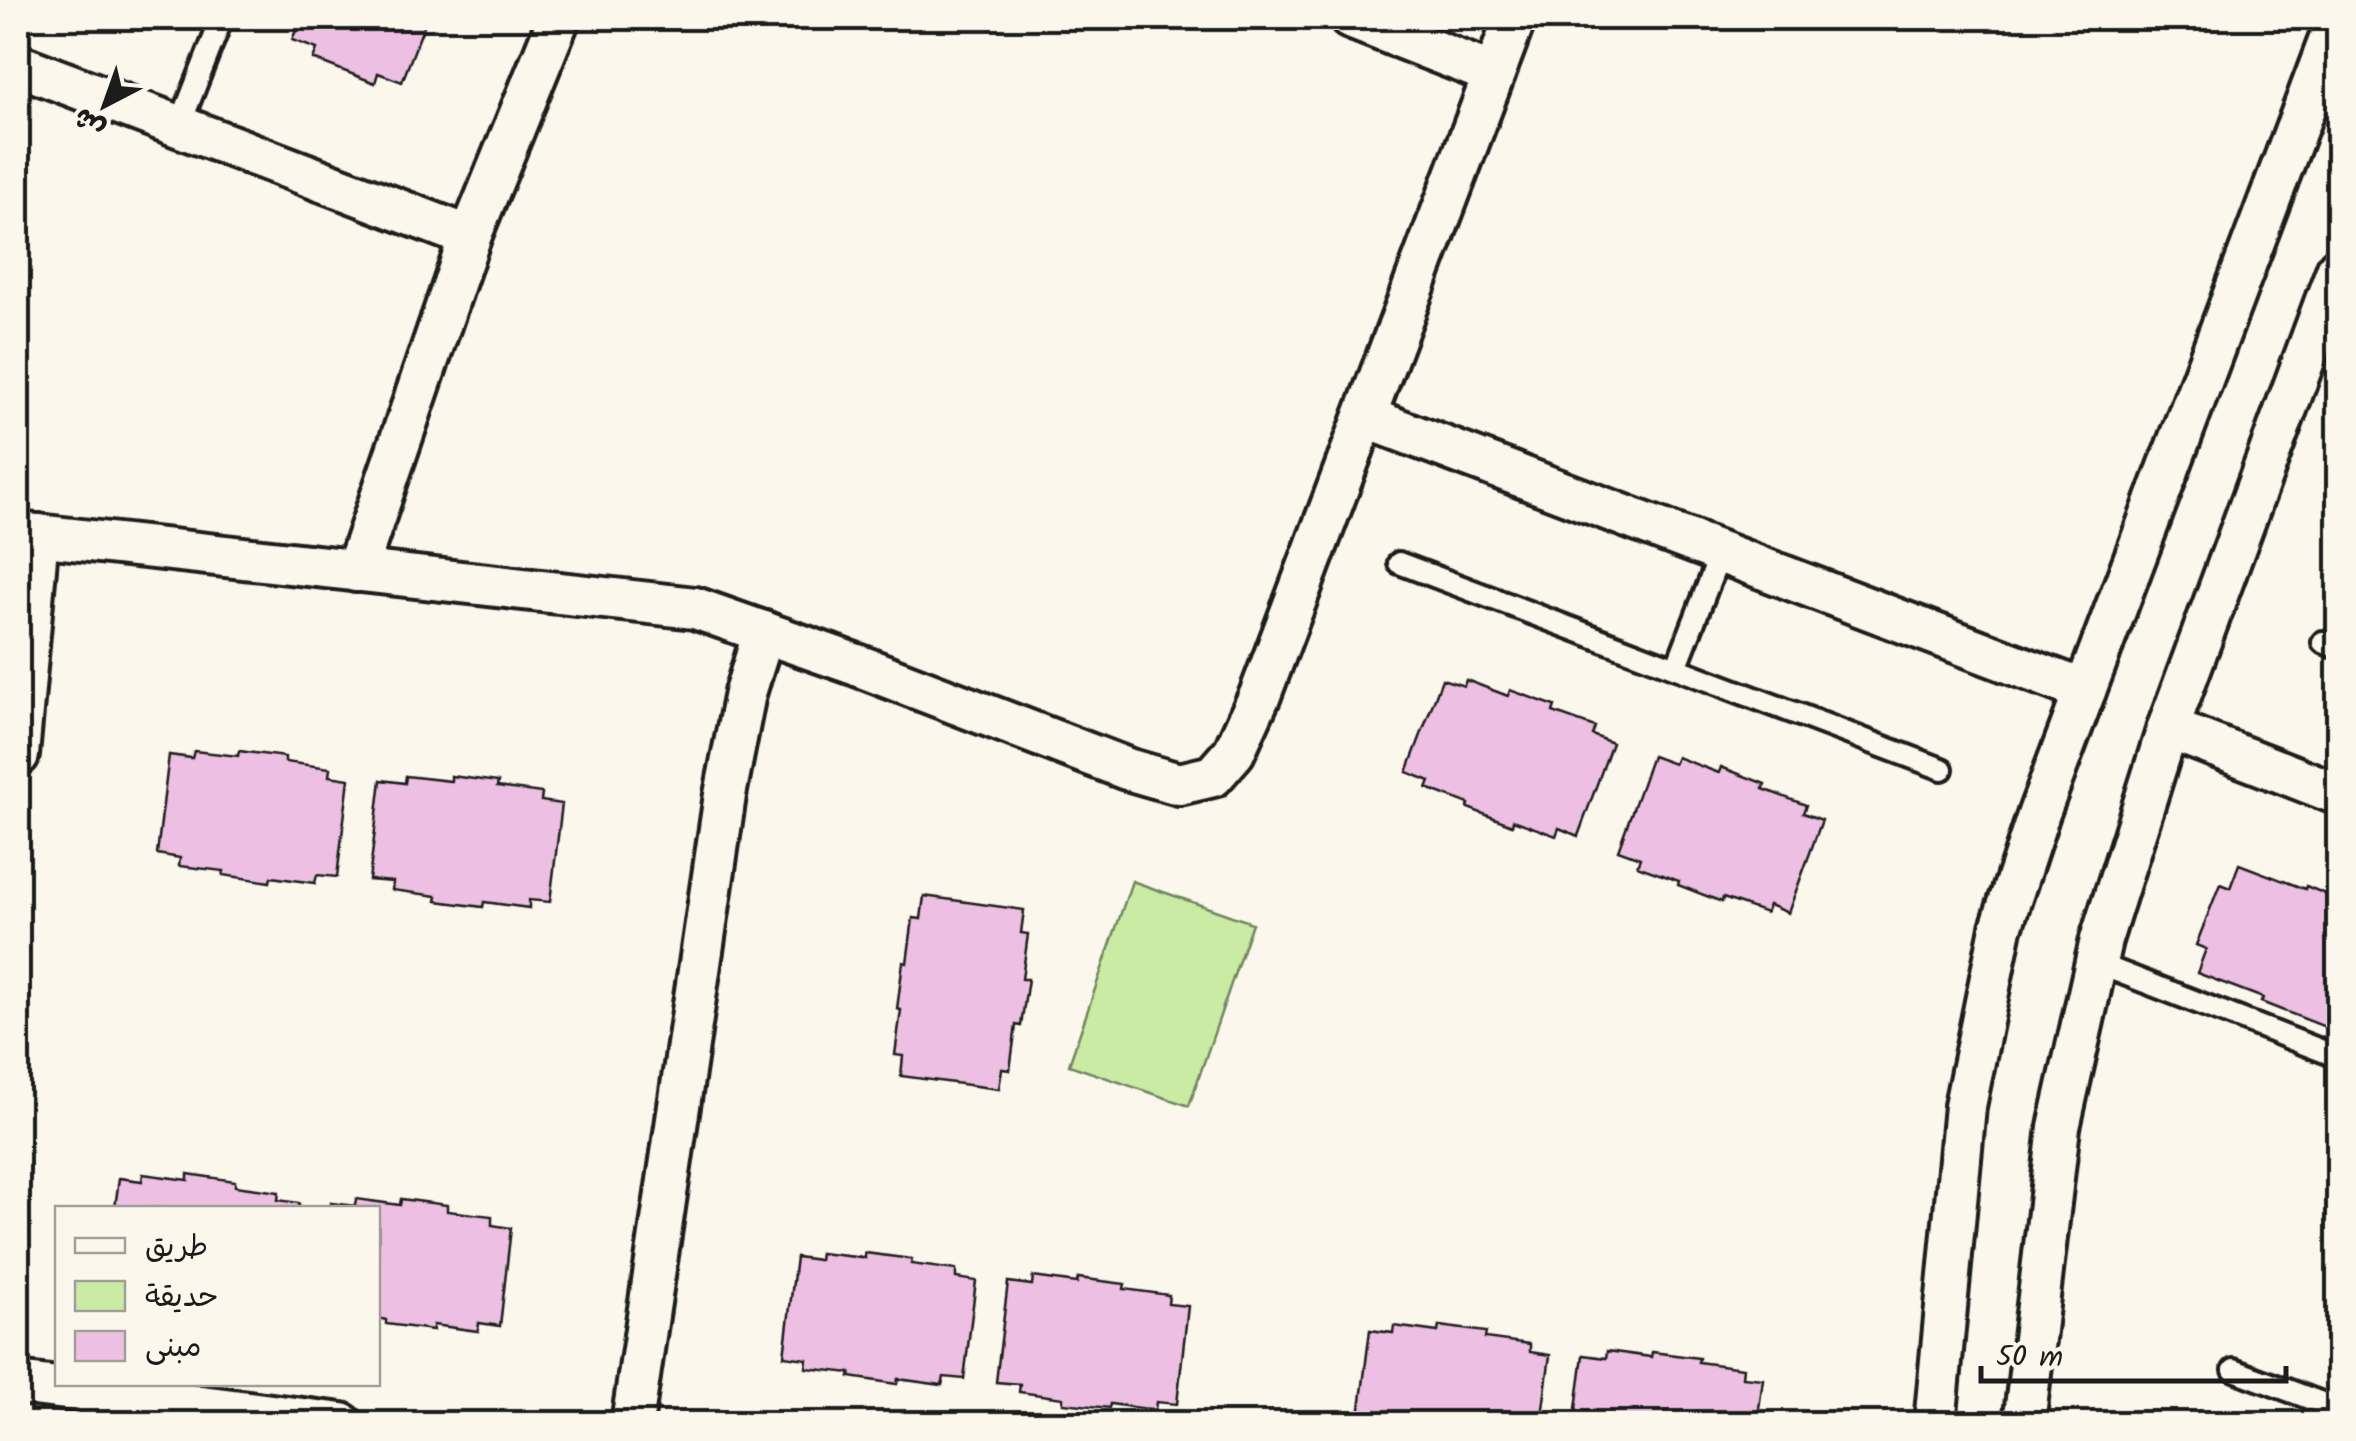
<svg xmlns="http://www.w3.org/2000/svg" width="2356" height="1441" viewBox="0 0 2356 1441" font-family="Kalam,'Playpen Sans Arabic',sans-serif">
	<rect width="100%" height="100%" fill="#fbf7ec"/>
	<filter id="ink" filterUnits="userSpaceOnUse"><feTurbulence type="fractalNoise" baseFrequency=".01" numOctaves="2"/><feDisplacementMap in="SourceGraphic" scale="20" xChannelSelector="R" yChannelSelector="G"/><feConvolveMatrix kernelMatrix="1 2 1 2 8 2 1 2 1" color-interpolation-filters="sRGB"/></filter>
	<g filter="url(#ink)">
		<!-- green -->
		<path fill="#c9eba4" stroke="#728460" stroke-width="2.5" d="M1132,881L1252,923L1189,1106L1069,1065Z"/>
		<!-- building -->
		<g fill="#edbfe2" stroke="#1c1c1c" stroke-width="2.5">
			<path d="M301,18H427L402,82L378,73L375,83L313,59L317,49L292,40Z"/>
			<path d="M1442,679L1464,686L1466,680L1508,696L1510,690L1555,706L1553,712L1595,727L1592,735L1612,743L1578,836L1559,828L1556,836L1513,820L1512,825L1468,808L1469,804L1427,788L1430,781L1407,772Z"/>
			<path d="M194,751L238,756L239,751L285,757V762L330,768L329,776L349,779L337,877L317,875L315,883L271,877L270,882L223,875L224,871L179,866L180,858L157,854L169,755L192,758Z"/>
			<path d="M1652,756L1674,764L1677,757L1719,773L1721,767L1765,784L1763,789L1806,805L1803,813L1822,820L1788,913L1769,905L1766,913L1723,898L1722,902L1678,885L1679,881L1637,866L1640,858L1618,850Z"/>
			<path d="M406,776L451,781V776L498,782L497,787L542,793L541,801L562,804L550,902L529,900V908L484,902L483,907L436,901L437,896L392,890L393,882L369,880L381,780L405,783Z"/>
			<path d="M2239,864L2305,889L2306,886L2338,899V1032L2261,1002L2263,998L2197,973L2206,949L2196,945L2220,884L2230,888Z"/>
			<path d="M924,896L1024,910L1021,933L1028,934L1022,979H1028L1021,1026L1016,1025L1010,1070L1002,1069L999,1089L901,1076L903,1056L895,1055L901,1010L897,1009L903,962L907,963L913,918L921,919Z"/>
			<path d="M143,1174L188,1180V1174L235,1181V1186L279,1192L278,1200L299,1203V1208H115L119,1178L142,1181Z"/>
			<path d="M356,1199L400,1205L401,1199L447,1205V1211L492,1216V1225L511,1228L500,1326L479,1323L478,1331L433,1325V1330L386,1324V1320L378,1318V1208H331V1203L355,1206Z"/>
			<path d="M820,1253L865,1258V1253L912,1259L911,1264L956,1270V1278L976,1281L964,1379L944,1377L942,1385L898,1379L897,1384L850,1377L851,1373L806,1368L807,1359L784,1356L796,1257L819,1260Z"/>
			<path d="M1033,1277L1077,1283L1078,1278L1125,1284L1124,1289L1169,1295L1168,1304L1188,1306L1177,1404L1156,1402L1155,1410L1110,1404L1109,1408L1063,1403V1398L1019,1392L1020,1384L996,1382L1008,1282L1032,1285Z"/>
			<path d="M1394,1326L1438,1332L1439,1326L1486,1332L1485,1338L1530,1344V1352L1550,1355L1541,1424H1358L1370,1330L1393,1333Z"/>
			<path d="M1607,1351L1651,1357L1652,1352L1699,1358L1698,1362L1743,1368L1742,1377L1763,1379L1757,1424H1574L1583,1355L1606,1358Z"/>
		</g>
		<g fill="none" stroke-linecap="round" stroke-linejoin="round">
			<!-- lane casing -->
			<g stroke="#1c1c1c" stroke-width="28">
				<g id="lane">
					<path d="M179,127L222,18"/>
					<path d="M1399,563L1676,668L1721,552"/>
					<path d="M2323,642L2338,648"/>
					<path d="M1676,668L1942,769"/>
					<path d="M2096,963L2338,1057"/>
					<path d="M2234,1370L2338,1409"/>
				</g>
			</g>
			<!-- street casing -->
			<g stroke="#1c1c1c" stroke-width="48">
				<g id="street">
					<path d="M1350,18L1493,74"/>
					<path d="M18,65L470,237"/>
					<path d="M1365,417L2085,691"/>
					<path d="M18,533L695,608L857,665L1127,769L1179,784L1213,776L1234,752L1260,695L1515,18"/>
					<path d="M356,571L470,237L559,18"/>
					<path d="M2168,728L2338,794"/>
					<path d="M18,755L38,535"/>
					<path d="M18,1383L342,1424"/>
					<path d="M632,1424L725,795L745,693L764,632"/>
					<path d="M1935,1424L1965,1106L2001,928L2039,813L2338,18"/>
					<path d="M2024,1424L2059,1127L2101,940L2168,728L2338,268"/>
				</g>
			</g>
			<!-- lane -->
			<use href="#lane" stroke="#fbf7ec" stroke-width="20"/>
			<!-- street -->
			<use href="#street" stroke="#fbf7ec" stroke-width="40"/>
		</g>
	</g>
	<!-- margin -->
	<rect width="2356" height="1441" fill="none" stroke="#fbf7ec" stroke-width="60"/>
	<rect x="30" y="30" width="2296" height="1381" fill="none" stroke="#1c1c1c" stroke-width="4" filter="url(#ink)"/>
	<!-- legend -->
	<rect x="55" y="1206" width="325" height="180" fill="#fbf7ec" stroke="#a29f99" stroke-width="2.5"/>
	<rect x="75" y="1238" width="50" height="15" fill="#fbf7ec" stroke="#a29f99" stroke-width="2.5"/>
	<text x="145" y="1256" font-size="30" fill="#1c1c1c">طريق</text>
	<rect x="75" y="1281" width="50" height="30" fill="#c9eba4" stroke="#a29f99" stroke-width="2.5"/>
	<text x="145" y="1306" font-size="30" fill="#1c1c1c">حديقة</text>
	<rect x="75" y="1331" width="50" height="30" fill="#edbfe2" stroke="#a29f99" stroke-width="2.5"/>
	<text x="145" y="1356" font-size="30" fill="#1c1c1c">مبنى</text>
	<!-- north arrow -->
	<g transform="translate(105 105) rotate(221)" stroke="#fbf7ec" stroke-width="8" paint-order="stroke">
	<path d="M0-8L18 38L0 25L-18 38Z" fill="#1c1c1c"/>
	<text y="-15" font-size="28" font-weight="bold" text-anchor="middle" fill="#1c1c1c">ش</text>
	</g>
	<!-- scale -->
	<path d="M1981 1366v15h305v-15" fill="none" stroke="#1c1c1c" stroke-width="5"/>
	<text x="1996" y="1366" font-size="30" fill="#1c1c1c" stroke="#fbf7ec" stroke-width="8" paint-order="stroke">50 m</text>
</svg>
